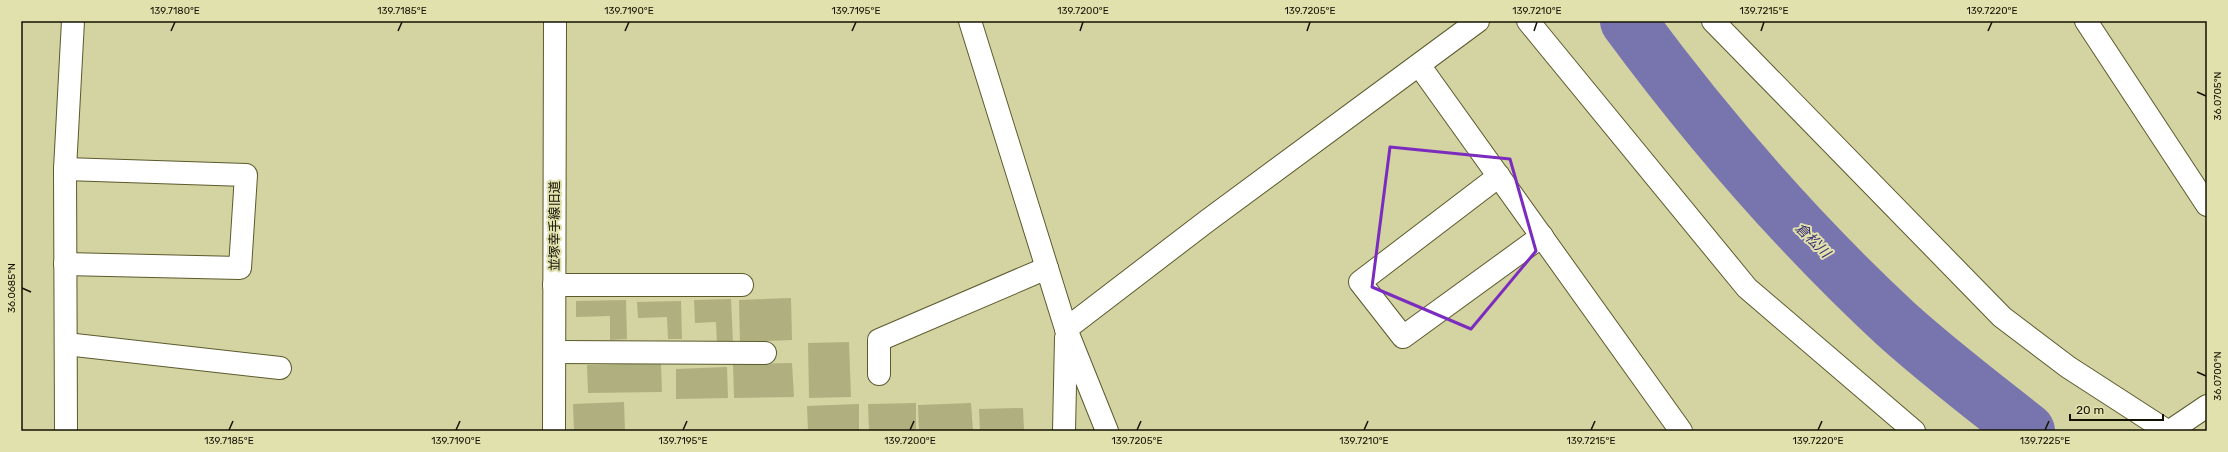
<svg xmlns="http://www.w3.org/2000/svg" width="2228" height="452" viewBox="0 0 2228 452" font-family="Rubik,'Noto Sans JP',sans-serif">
	<rect width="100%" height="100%" fill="#d4d3a2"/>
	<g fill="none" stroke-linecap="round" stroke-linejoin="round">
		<!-- river -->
		<path stroke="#7874ae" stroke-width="56" d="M1628,21C1707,128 1798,233 1896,324C1938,362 1983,396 2027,431"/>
	</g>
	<!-- building -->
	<g fill="#b0af7f">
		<path d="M791,298L792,340L740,342L739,300Z"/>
		<path d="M731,299L733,344L717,345L716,322L695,323L694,300Z"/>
		<path d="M626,300L627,339L610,340V316L576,317V301Z"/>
		<path d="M681,301L682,339H668L667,317L638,318L637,302Z"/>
		<path d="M849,342L851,397L809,398L808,343Z"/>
		<path d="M661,363L662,392L588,393L587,365Z"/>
		<path d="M792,363L794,397L734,398L733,364Z"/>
		<path d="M727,367L728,398L676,399V369Z"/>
		<path d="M624,402L625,431H574L573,404Z"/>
		<path d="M916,403V431H869L868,404Z"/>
		<path d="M971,403L973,431H919L918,405Z"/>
		<path d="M859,404V431H808L807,406Z"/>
		<path d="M1023,408L1024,431H980L979,409Z"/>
	</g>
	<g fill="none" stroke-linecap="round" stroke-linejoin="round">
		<!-- street casing -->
		<g stroke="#5c5a2d" stroke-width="24">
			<g id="street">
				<path d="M970,21L1066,329L1107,431"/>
				<path d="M1528,21L1747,288L1914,431"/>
				<path d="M1713,21L2002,317L2068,367L2167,431"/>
				<path d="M2086,21L2207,205"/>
				<path d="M1419,65L1681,431"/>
				<path d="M65,169L246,175L240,268L65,264"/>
				<path d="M1499,176L1360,282L1403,337L1542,236"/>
				<path d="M554,285H742"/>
				<path d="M1066,329L1207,221L1478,21"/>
				<path d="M66,344L280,368"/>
				<path d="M555,352L765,353"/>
				<path d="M879,374V340L1047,268"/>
				<path d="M66,431L65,169L73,21"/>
				<path d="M1064,431L1066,338"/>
				<path d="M2170,431L2207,406"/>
			</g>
		</g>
		<!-- secondary casing -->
		<g stroke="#5c5a2d" stroke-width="24">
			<path id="secondary" d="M554,431L555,21"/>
		</g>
		<!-- street -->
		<use href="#street" stroke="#fff" stroke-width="22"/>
		<!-- secondary -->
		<use href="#secondary" stroke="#fff" stroke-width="22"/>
	</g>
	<!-- marked area -->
	<path fill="none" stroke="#7b2cbf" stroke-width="3" stroke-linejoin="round" d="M1390,147L1510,159L1536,251L1471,329L1372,287Z"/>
	<!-- ticks -->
	<path fill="none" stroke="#131202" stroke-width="1.5" d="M171,31L175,22M398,31L402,22M625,31L629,22M852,31L856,22M1080,31L1083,22M1307,31L1310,22M1534,31L1537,22M1761,31L1764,22M1988,31L1992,22M2197,92L2206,96M22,288L31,292M2197,372L2206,376M229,430L233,421M456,430L460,421M683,430L687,421M910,430L914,421M1137,430L1141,421M1364,430L1368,421M1591,430L1595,421M1818,430L1822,421M2045,430L2049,421"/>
	<g text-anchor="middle" stroke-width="4" stroke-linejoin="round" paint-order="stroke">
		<!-- street labels -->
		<g font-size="13" fill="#131202" stroke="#e1e1ae">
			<text transform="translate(554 226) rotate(-90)" y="5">並塚幸手線旧道</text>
		</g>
		<!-- water labels -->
		<g font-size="14" font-style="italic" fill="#382b72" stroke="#e1e1ae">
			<text transform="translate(1813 240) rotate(45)" y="5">倉松川</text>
		</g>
	</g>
	<!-- border -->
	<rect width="2228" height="452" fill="none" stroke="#e1e1ae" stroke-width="44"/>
	<!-- scale -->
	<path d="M2070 414v6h93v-6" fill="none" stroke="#131202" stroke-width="2"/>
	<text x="2076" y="414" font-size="12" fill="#131202" stroke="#e1e1ae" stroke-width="3" paint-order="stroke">20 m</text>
	<rect x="22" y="22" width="2184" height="408" fill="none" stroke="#131202" stroke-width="1.5"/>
	<g font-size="10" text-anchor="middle" fill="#131202">
		<text x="175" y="14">139.7180°E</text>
		<text x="402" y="14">139.7185°E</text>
		<text x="629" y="14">139.7190°E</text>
		<text x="856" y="14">139.7195°E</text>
		<text x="1083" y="14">139.7200°E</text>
		<text x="1310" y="14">139.7205°E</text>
		<text x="1537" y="14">139.7210°E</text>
		<text x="1764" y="14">139.7215°E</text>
		<text x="1992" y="14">139.7220°E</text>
		<text transform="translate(2217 96) rotate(-90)" y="4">36.0705°N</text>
		<text transform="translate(11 288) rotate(-90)" y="4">36.0685°N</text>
		<text transform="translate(2217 376) rotate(-90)" y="4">36.0700°N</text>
		<text x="229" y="444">139.7185°E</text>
		<text x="456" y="444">139.7190°E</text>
		<text x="683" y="444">139.7195°E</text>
		<text x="910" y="444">139.7200°E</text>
		<text x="1137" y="444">139.7205°E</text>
		<text x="1364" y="444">139.7210°E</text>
		<text x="1591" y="444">139.7215°E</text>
		<text x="1818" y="444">139.7220°E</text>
		<text x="2045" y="444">139.7225°E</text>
	</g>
</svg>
